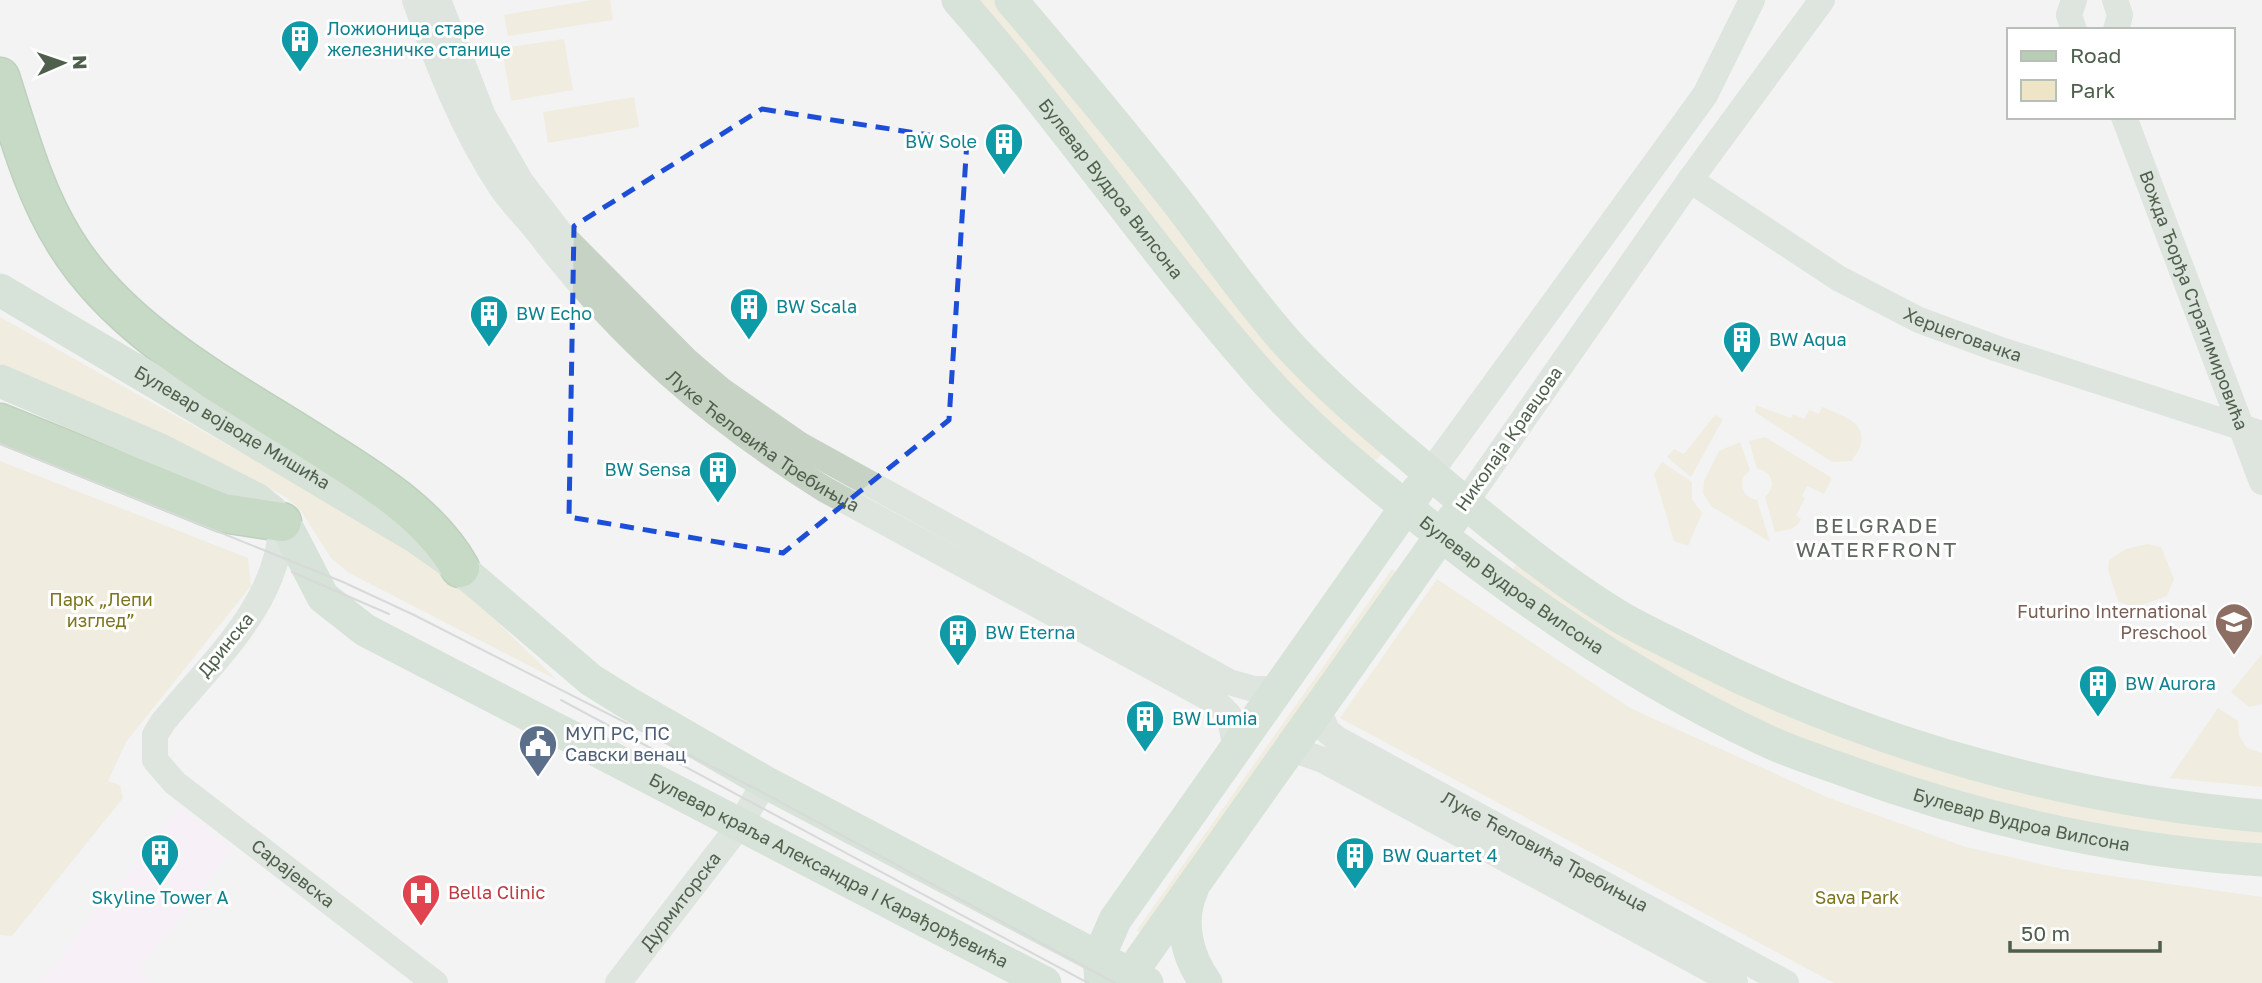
<svg xmlns="http://www.w3.org/2000/svg" width="2262" height="983" viewBox="0 0 2262 983" font-family="'Golos Text',sans-serif">
	<rect width="100%" height="100%" fill="#f3f3f4"/>
	<!-- commercial -->
	<path fill="#fceffa" d="M180,807L233,849L138,970L153,983H40Z"/>
	<!-- green -->
	<g fill="#ede5c6">
		<path d="M592,0H610L613,20L508,36L504,15Z"/>
		<path d="M958,0H1011L1384,452L1376,460L1341,454Z"/>
		<path d="M564,39L573,90L511,101L502,48Z"/>
		<path d="M634,97L639,127L548,143L543,112Z"/>
		<path d="M0,317L389,536L465,591L557,680L349,573L331,558L301,511L286,497L234,470L0,363Z"/>
		<path d="M1756,405L1791,418L1793,414L1804,419L1809,410L1819,414L1822,407C1839,415 1869,421 1860,447C1858,453 1854,456 1852,461L1832,462L1755,412Z"/>
		<path d="M1715,415L1723,419L1691,477L1667,457L1674,449L1684,454Z"/>
		<path d="M1765,437L1832,478L1824,494L1807,486L1802,496L1805,498L1796,516L1801,519C1797,530 1786,530 1775,532L1765,497C1777,486 1773,472 1757,469L1749,441Z"/>
		<path d="M1740,442L1750,470L1743,477C1740,489 1745,498 1757,500L1770,542L1711,506L1703,493L1704,481L1719,451Z"/>
		<path d="M0,461L248,558L251,586L126,742L108,781L120,785L123,798L12,936L0,935Z"/>
		<path d="M1662,462L1692,482V499L1702,513L1688,546L1674,541L1654,474Z"/>
		<path d="M2147,544L2161,547L2174,579L2167,596L2134,608L2118,601L2108,570L2109,560L2126,549Z"/>
		<path d="M1525,550L1857,727L2262,816V860L2192,854L1767,742L1505,583Z"/>
		<path d="M1392,569L1403,576L1147,937L1137,930Z"/>
		<path d="M1437,579L1630,708L1829,798L1966,847L2063,869L2262,897V983H1834L1340,718Z"/>
		<path d="M2262,654V704L2249,707L2231,692Z"/>
		<path d="M2218,708L2238,721L2239,736L2247,748L2262,753V787L2170,778Z"/>
	</g>
	<g fill="none" stroke-linecap="round" stroke-linejoin="round">
		<!-- highway casing -->
		<g stroke="#7da87a" stroke-width="41">
			<g id="highway">
				<path d="M0,77C18,132 33,190 64,240C120,333 228,388 317,445C369,478 429,513 460,568"/>
				<path d="M0,423L223,513L282,522"/>
			</g>
		</g>
		<!-- minor -->
		<g stroke="#c6d2c4" stroke-width="26">
			<path id="s1" d="M415,0C438,65 463,130 501,187C512,203 526,217 538,232C622,341 708,416 824,489L1216,702L1229,715L1236,748"/>
			<path d="M438,0L483,116L521,182L560,233L687,361L721,390L800,445L1229,682L1254,689H1278"/>
			<path d="M2115,0L2120,15L2116,30"/>
			<path d="M2074,30L2069,15L2074,0"/>
			<path id="s2" d="M2124,117L2262,482"/>
			<path id="s3" d="M1690,180L1838,278L1919,320L1998,349L2262,434"/>
			<path d="M1430,473L1705,95L1752,0"/>
			<path d="M1465,503L1690,180L1822,0"/>
			<path id="s4" d="M282,522C279,604 212,662 163,722L155,735V760L175,783L435,983"/>
			<path id="s5" d="M1318,709L1327,731L1337,739L1786,983"/>
			<path d="M1288,752H1300L1323,760L1735,983"/>
			<path id="s6" d="M618,983L739,826L765,782"/>
		</g>
		<!-- major -->
		<g stroke="#b7ceb5" stroke-width="33">
			<path id="s7" d="M958,0C1064,120 1154,254 1260,374C1308,429 1366,475 1423,521C1528,605 1643,683 1765,740C1790,752 1816,760 1841,769C1976,819 2118,851 2262,860"/>
			<path d="M1011,0C1068,67 1125,135 1179,204C1215,251 1250,302 1289,345C1334,394 1384,434 1433,476C1493,526 1554,577 1620,617C1644,631 1671,643 1696,656C1872,745 2066,799 2262,816"/>
			<path id="s8" d="M0,290L416,537L460,568L591,680L628,703L765,782L1147,983"/>
			<path id="s9" d="M0,381L160,450L256,499L271,511L290,533L323,597L365,630L1045,983"/>
			<path d="M1192,890C1178,921 1187,957 1206,983"/>
			<path d="M1101,981L1099,957L1115,920L1418,490"/>
			<path d="M1124,983L1453,519"/>
		</g>
		<!-- highway -->
		<use href="#highway" stroke="#92bc8e" stroke-width="38"/>
		<!-- tram -->
		<g stroke="#b5bcb5" stroke-width="2">
			<path d="M0,444L343,582L414,615L760,791L1115,983"/>
			<path d="M292,572L389,614"/>
			<path d="M561,700L1088,983"/>
		</g>
	</g>
	<!-- marked area -->
	<path d="M0 0H2262V983H0ZM762,109L967,141L949,420L783,553L569,517L574,226Z" fill="#f3f3f4" fill-opacity=".55" fill-rule="evenodd"/>
	<path fill="none" stroke="#1d4ed8" stroke-width="5" stroke-dasharray="14 9" stroke-linejoin="round" d="M762,109L967,141L949,420L783,553L569,517L574,226Z"/>
	<!-- icons -->
	<defs>
		<g id="building-pin" transform="scale(2.0125)"><path d="M0 17L-7.5 6A9.5 9.5 0 1 1 7.5 6Z" fill="#0f9aa8" stroke="#fff"/><path d="M-4-6H4V6H1V3H-1V6H-4ZM-2.5-4.3h1.7v1.8h-1.7ZM.8-4.3h1.7v1.8H.8ZM-2.5-1h1.7V.8h-1.7ZM.8-1h1.7V.8H.8Z" fill="#fff"/></g>
		<g id="school-pin" transform="scale(2.0125)"><path d="M0 17L-7.5 6A9.5 9.5 0 1 1 7.5 6Z" fill="#8d6e63" stroke="#fff"/><path d="M0-5L7-2L0 1L-7-2ZM-4 1L0 2.5L4 1V4Q0 6-4 4Z" fill="#fff"/></g>
		<g id="civic-pin" transform="scale(2.0125)"><path d="M0 17L-7.5 6A9.5 9.5 0 1 1 7.5 6Z" fill="#5c6f8a" stroke="#fff"/><path d="M-.6-6.5H3V-4.5H.6V-3L4-1V1h2V6H-6V1h2V-1L-.6-3ZM-1.2 2.5V6h2.4V2.5Z" fill="#fff"/></g>
		<g id="hospital-pin" transform="scale(2.0125)"><path d="M0 17L-7.5 6A9.5 9.5 0 1 1 7.5 6Z" fill="#e0444e" stroke="#fff"/><path d="M-5-5h3v3.5h4V-5h3V5h-3V1.5h-4V5h-3Z" fill="#fff"/></g>
	</defs>
	<g fill-rule="evenodd">
		<use href="#building-pin" x="300" y="39"/>
		<use href="#building-pin" x="1004" y="142"/>
		<use href="#building-pin" x="749" y="307"/>
		<use href="#building-pin" x="489" y="314"/>
		<use href="#building-pin" x="1742" y="340"/>
		<use href="#building-pin" x="718" y="470"/>
		<use href="#school-pin" x="2234" y="622"/>
		<use href="#building-pin" x="958" y="633"/>
		<use href="#building-pin" x="2098" y="684"/>
		<use href="#building-pin" x="1145" y="719"/>
		<use href="#civic-pin" x="538" y="744"/>
		<use href="#building-pin" x="160" y="853"/>
		<use href="#building-pin" x="1355" y="856"/>
		<use href="#hospital-pin" x="421" y="893"/>
	</g>
	<g text-anchor="middle" stroke-width="6" stroke-linejoin="round" paint-order="stroke">
		<!-- culture labels -->
		<g font-size="18" fill="#0d838f" stroke="#fff" text-anchor="start">
			<text x="327" y="35">Ложионица старе<tspan x="327" dy="21">железничке станице</tspan></text>
			<text x="977" y="148" text-anchor="end">BW Sole</text>
			<text x="776" y="313">BW Scala</text>
			<text x="516" y="320">BW Echo</text>
			<text x="1769" y="346">BW Aqua</text>
			<text x="691" y="476" text-anchor="end">BW Sensa</text>
			<text x="985" y="639">BW Eterna</text>
			<text x="2125" y="690">BW Aurora</text>
			<text x="1172" y="725">BW Lumia</text>
			<text x="1382" y="862">BW Quartet 4</text>
			<text x="160" y="904" text-anchor="middle">Skyline Tower A</text>
		</g>
		<!-- street labels -->
		<g font-size="18" fill="#4e5f4b" stroke="#fff">
			<text dy="6" stroke="none"><textPath href="#s7" startOffset="243">Булевар Вудроа Вилсона</textPath></text>
			<text dy="6" stroke="none"><textPath href="#s2" startOffset="196">Вожда Ђорђа Стратимировића</textPath></text>
			<text dy="6" stroke="none"><textPath href="#s3" startOffset="315">Херцеговачка</textPath></text>
			<text dy="6" stroke="none"><textPath href="#s8" startOffset="270">Булевар војводе Мишића</textPath></text>
			<text transform="translate(1509 439) rotate(-55)" y="6">Николаја Кравцова</text>
			<text dy="6" stroke="none"><textPath href="#s1" startOffset="574">Луке Ћеловића Требињца</textPath></text>
			<text dy="6" stroke="none"><textPath href="#s7" startOffset="810">Булевар Вудроа Вилсона</textPath></text>
			<text transform="translate(226 645) rotate(-51)" y="6">Дринска</text>
			<text dy="6" stroke="none"><textPath href="#s7" startOffset="1377">Булевар Вудроа Вилсона</textPath></text>
			<text dy="6" stroke="none"><textPath href="#s5" startOffset="273">Луке Ћеловића Требињца</textPath></text>
			<text dy="6" stroke="none"><textPath href="#s9" startOffset="978">Булевар краља Александра I Карађорђевића</textPath></text>
			<text dy="6" stroke="none"><textPath href="#s4" startOffset="457">Сарајевска</textPath></text>
			<text dy="6" stroke="none"><textPath href="#s6" startOffset="103">Дурмиторска</textPath></text>
		</g>
		<!-- park labels -->
		<g font-size="18" fill="#7d741f" stroke="#fff">
			<text x="101" y="606">Парк „Лепи<tspan x="101" dy="21">изглед”</tspan></text>
			<text x="1857" y="904">Sava Park</text>
		</g>
		<!-- education labels -->
		<g font-size="18" fill="#785e54" stroke="#fff" text-anchor="end">
			<text x="2207" y="618">Futurino International<tspan x="2207" dy="21">Preschool</tspan></text>
		</g>
		<!-- service labels -->
		<g font-size="18" fill="#4e5e75" stroke="#fff" text-anchor="start">
			<text x="565" y="740">МУП РС, ПС<tspan x="565" dy="21">Савски венац</tspan></text>
		</g>
		<!-- health labels -->
		<g font-size="18" fill="#be3a42" stroke="#fff" text-anchor="start">
			<text x="448" y="899">Bella Clinic</text>
		</g>
		<!-- quarter labels -->
		<g font-size="21" letter-spacing="2" fill="#5f675f" stroke="#fff">
			<text x="1877" y="533">BELGRADE<tspan x="1877" dy="24">WATERFRONT</tspan></text>
		</g>
	</g>
	<!-- legend -->
	<rect x="2007" y="28" width="228" height="91" fill="#ffffff" stroke="#b8bfb7" stroke-width="2"/>
	<rect x="2021" y="51" width="35" height="10" fill="#b7ceb5" stroke="#b8bfb7" stroke-width="2"/>
	<text x="2070" y="63" font-size="21" fill="#4e5f4b">Road</text>
	<rect x="2021" y="80" width="35" height="21" fill="#ede5c6" stroke="#b8bfb7" stroke-width="2"/>
	<text x="2070" y="98" font-size="21" fill="#4e5f4b">Park</text>
	<!-- north arrow -->
	<g transform="translate(63 63) rotate(88)" stroke="#ffffff" stroke-width="5" paint-order="stroke">
	<path d="M0-5L12 26L0 18L-12 26Z" fill="#4e5f4b"/>
	<text y="-10" font-size="19" font-weight="bold" text-anchor="middle" fill="#4e5f4b">N</text>
	</g>
	<!-- scale -->
	<path d="M2010 941v10h150v-10" fill="none" stroke="#4e5f4b" stroke-width="3.5"/>
	<text x="2021" y="941" font-size="21" fill="#4e5f4b" stroke="#ffffff" stroke-width="5" paint-order="stroke">50 m</text>
</svg>
